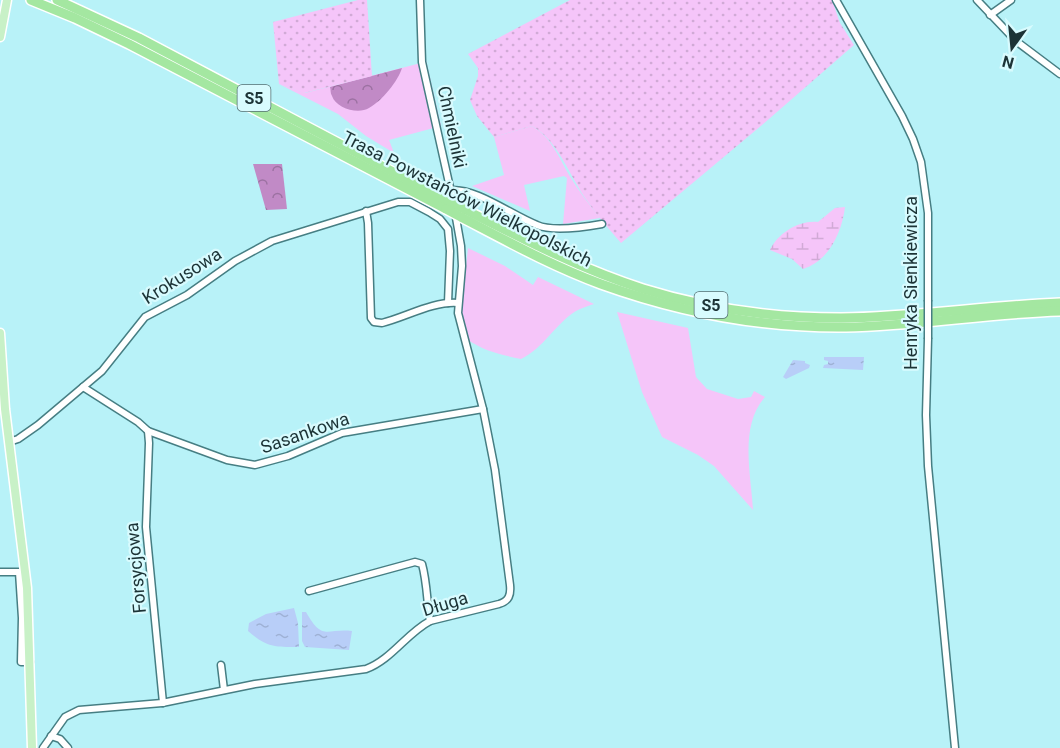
<svg xmlns="http://www.w3.org/2000/svg" width="1060" height="748" viewBox="0 0 1060 748" font-family="Roboto,sans-serif">
	<defs>
		<pattern id="forest-crowns" width="20" height="18" patternUnits="userSpaceOnUse" patternTransform="scale(1.5)"><rect width="20" height="18" fill="#c18ac6"/><path d="M2 6a3 3 0 1 1 6 0M12 15a3 3 0 1 1 6 0" fill="none" stroke="#9c71a2"/></pattern>
		<pattern id="wetland-marsh" width="20" height="14" patternUnits="userSpaceOnUse" patternTransform="scale(1.5)"><rect width="20" height="14" fill="#f5c5f9"/><path d="M1 5h8M5 5V1M11 12h8M15 12V8" fill="none" stroke="#d1aad6"/></pattern>
		<pattern id="garden-dots" width="8" height="8" patternUnits="userSpaceOnUse" patternTransform="scale(1.5)"><rect width="8" height="8" fill="#f5c5f9"/><path d="M2 2h.1M6 6h.1" fill="none" stroke="#d1aad6" stroke-width="1.8" stroke-linecap="round"/></pattern>
		<pattern id="water-ripples" width="26" height="14" patternUnits="userSpaceOnUse" patternTransform="scale(1.5)"><rect width="26" height="14" fill="#b8cef8"/><path d="M2 4q2-2 4 0t4 0M15 11q2-2 4 0t4 0" fill="none" stroke="#9eb1d5"/></pattern>
	</defs>
	<rect width="100%" height="100%" fill="#b8f2f8"/>
	<!-- green -->
	<g fill="#f5c5f9">
		<path d="M426,60L441,126L389,140L394,153L366,136L338,114L279,84L305,93L417,64Z"/>
		<path d="M532,126C551,137 559,157 569,175C578,190 589,204 600,218L563,224L567,178L564,176L524,185L530,211L472,186L504,175L494,137Z"/>
		<path d="M468,248L505,266L533,285L538,277L594,304C588,306 581,308 576,311C555,324 544,348 521,359C502,355 483,351 467,339L461,312Z"/>
		<path d="M617,312L688,328L696,377L707,389L738,399L751,397L754,391L765,397C739,426 751,474 753,510L714,466L698,455L662,437L642,392Z"/>
	</g>
	<!-- forest -->
	<g fill="url(#forest-crowns)">
		<path d="M402,68C398,81 382,101 369,108C358,115 336,108 332,96C330,93 331,90 330,87Z"/>
		<path d="M253,164H282L287,209L266,210Z"/>
	</g>
	<!-- wetland -->
	<path fill="url(#wetland-marsh)" d="M845,207C842,232 829,261 803,269L792,259L770,250C778,233 799,220 818,222L835,208Z"/>
	<!-- garden -->
	<g fill="url(#garden-dots)">
		<path d="M358,0H367L372,76L304,93L279,84L273,22Z"/>
		<path d="M570,0H832L840,23L854,45L762,125L621,243C610,230 598,217 588,202C570,178 559,141 532,126L494,137L477,116L470,100L478,76V68L468,54Z"/>
	</g>
	<!-- water -->
	<g fill="url(#water-ripples)">
		<path d="M824,357H864L863,370L823,368L824,365L828,364V361L824,360Z"/>
		<path d="M793,360L805,361V363L810,365L809,368L786,379L783,377Z"/>
		<path d="M294,608L298,623L299,647C275,647 267,648 248,631L249,623L266,614Z"/>
		<path d="M302,612H306C323,642 326,628 352,631L349,650L305,647L302,641Z"/>
	</g>
	<g fill="none" stroke-linecap="round" stroke-linejoin="round">
		<!-- minor casing -->
		<g stroke="#467e83" stroke-width="9">
			<g id="minor">
				<path d="M836,0L902,116L913,139L921,162L928,213V300"/>
				<path d="M977,0L1016,41L1060,74"/>
				<path d="M990,15L1011,0"/>
				<path d="M450,190C477,188 511,215 537,225C553,232 585,227 602,224"/>
				<path d="M366,211L368,223L371,318L374,322L382,323C406,317 433,301 458,303"/>
				<path d="M928,339L926,415L928,466L955,748"/>
				<path d="M83,387L138,422L148,431L227,460L255,465L288,456L342,433L483,409"/>
				<path d="M148,431L149,443L146,527L163,703"/>
				<path d="M9,442L18,439L38,425L102,371L145,317L187,295L235,261L272,241L398,202H410L429,212L440,219L448,229L450,251L448,303"/>
				<path d="M0,572H19L22,618L21,662H30"/>
				<path d="M309,591L415,562L422,564C427,582 427,602 430,621"/>
				<path d="M221,665L224,690"/>
				<path d="M51,736L60,739L68,748"/>
				<path d="M43,748L65,717L79,710L162,703L255,684L366,669C391,660 407,633 430,621L499,604C509,601 511,595 510,585L495,470L483,409L458,313L462,266L461,246L453,201L422,62L420,0"/>
			</g>
		</g>
		<!-- major casing -->
		<g stroke="#fff" stroke-width="11">
			<g id="major">
				<path d="M0,37L7,0"/>
				<path d="M0,333L5,409L27,588L32,748"/>
			</g>
		</g>
		<!-- highway casing -->
		<g stroke="#fff" stroke-width="12">
			<g id="highway">
				<path d="M31,0L75,18L129,44L446,209"/>
				<path d="M57,0L139,38L448,201"/>
				<path d="M464,209C523,239 581,269 643,289C707,309 775,318 841,318C914,317 987,306 1060,303"/>
				<path d="M461,217C507,241 552,266 601,284C679,312 763,328 846,327C918,326 989,313 1060,311"/>
			</g>
		</g>
		<!-- minor -->
		<use href="#minor" stroke="#fff" stroke-width="6"/>
		<!-- major -->
		<use href="#major" stroke="#c8f1c7" stroke-width="8"/>
		<!-- highway -->
		<use href="#highway" stroke="#a4e7a1" stroke-width="9"/>
		<!-- minor-bridge casing -->
		<g stroke="#467e83" stroke-width="9" stroke-linecap="butt">
			<path id="minor-bridge" d="M928,339V300"/>
		</g>
		<!-- highway-bridge casing -->
		<g stroke="#fff" stroke-width="12" stroke-linecap="butt">
			<g id="highway-bridge">
				<path d="M448,201L464,209"/>
				<path d="M446,209L461,217"/>
			</g>
		</g>
		<!-- minor-bridge -->
		<use href="#minor-bridge" stroke="#fff" stroke-width="6"/>
		<!-- highway-bridge -->
		<use href="#highway-bridge" stroke="#a4e7a1" stroke-width="9"/>
	</g>
	<g text-anchor="middle" stroke-width="4.5" stroke-linejoin="round" paint-order="stroke">
		<!-- shield labels -->
		<g fill="#d8fbfe" stroke="#546f72" stroke-width="1.5">
			<rect x="237.5" y="85" width="33" height="26" rx="4.5"/>
			<rect x="694.5" y="292" width="33" height="26" rx="4.5"/>
		</g>
		<g font-size="16" font-weight="bold" fill="#1c3336">
			<text x="254" y="104">S5</text>
			<text x="711" y="311">S5</text>
		</g>
		<!-- street labels -->
		<g font-size="18" fill="#1c3336" stroke="#d8fbfe">
			<text transform="translate(452 127) rotate(78)" y="6">Chmielniki</text>
			<text transform="translate(467 199) rotate(27)" y="6">Trasa Powstańców Wielkopolskich</text>
			<text transform="translate(182 276) rotate(-32)" y="6">Krokusowa</text>
			<text transform="translate(911 283) rotate(-90)" y="6">Henryka Sienkiewicza</text>
			<text transform="translate(305 433) rotate(-19)" y="6">Sasankowa</text>
			<text transform="translate(136 568) rotate(-95)" y="6">Forsycjowa</text>
			<text transform="translate(445 604) rotate(-17)" y="6">Długa</text>
		</g>
	</g>
	<!-- north arrow -->
	<g transform="translate(1012 48) rotate(195)" stroke="#d8fbfe" stroke-width="4.5" paint-order="stroke">
	<path d="M0-4.5L10 22L0 15L-10 22Z" fill="#1c3336"/>
	<text y="-9" font-size="16" font-weight="bold" text-anchor="middle" fill="#1c3336">N</text>
	</g>
</svg>
